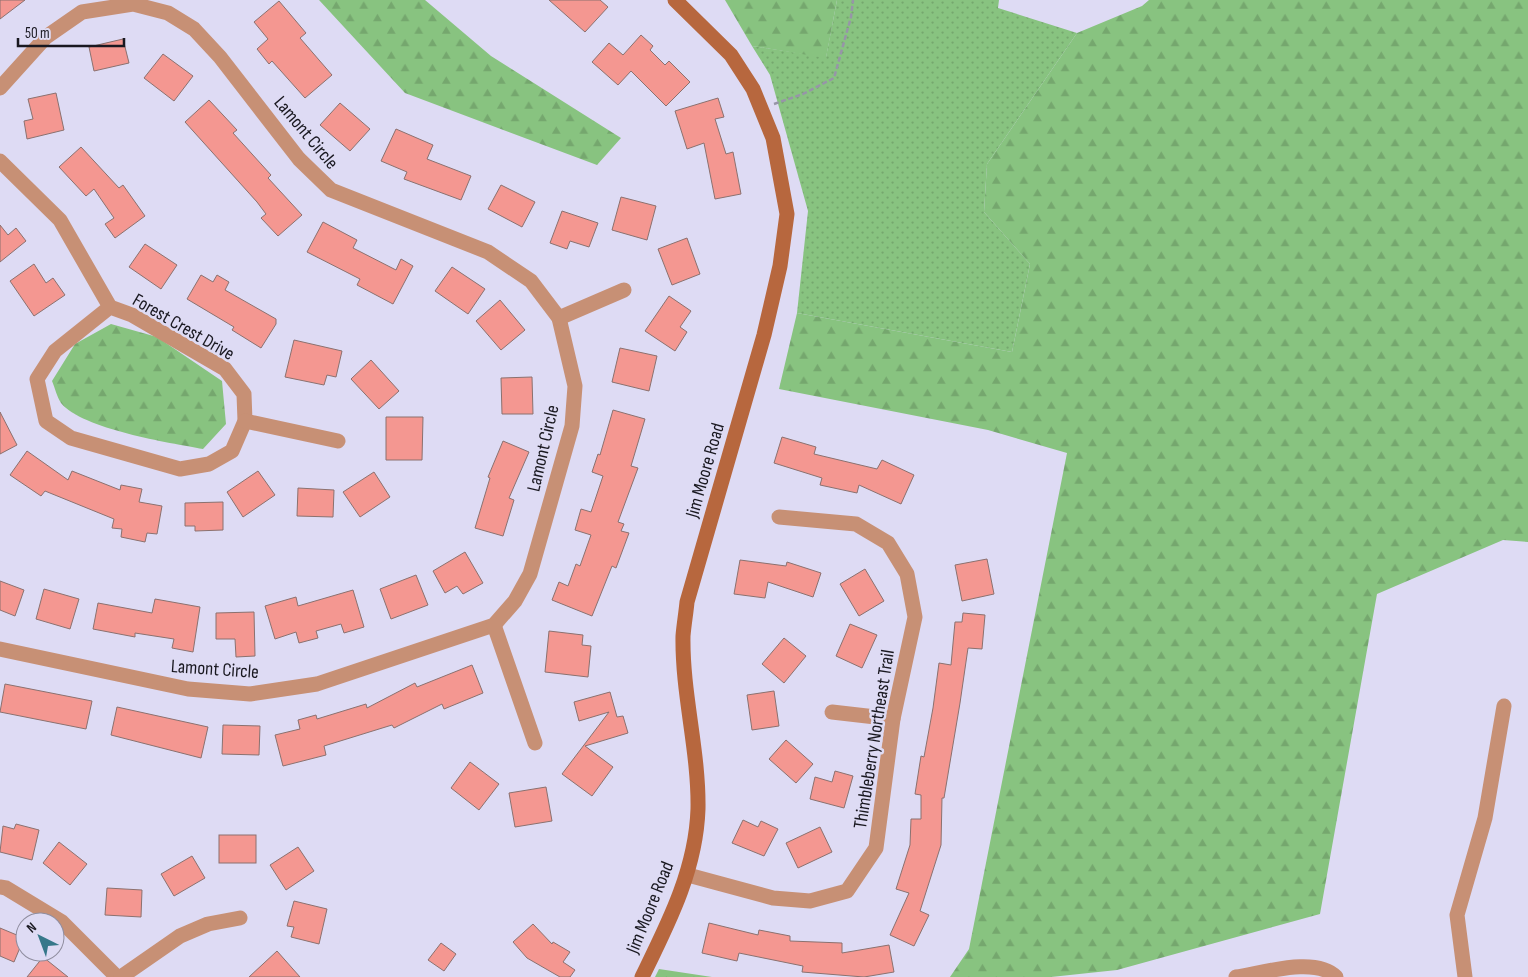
<svg xmlns="http://www.w3.org/2000/svg" width="1528" height="977" viewBox="0 0 1528 977" font-family="'Sofia Sans Condensed',sans-serif">
	<defs>
		<pattern id="grass-dots" width="8" height="8" patternUnits="userSpaceOnUse" patternTransform="scale(1.25)"><rect width="8" height="8" fill="#88c380"/><path d="M2 2h.1M6 6h.1" fill="none" stroke="#75a76e" stroke-width="1.8" stroke-linecap="round"/></pattern>
		<pattern id="forest-firs" width="22" height="20" patternUnits="userSpaceOnUse" patternTransform="scale(1.25)"><rect width="22" height="20" fill="#88c380"/><path d="M5 1l3.5 6h-7zM16 11l3.5 6h-7z" fill="#75a76e"/></pattern>
	</defs>
	<rect width="100%" height="100%" fill="#dedbf4"/>
	<!-- grass -->
	<path fill="url(#grass-dots)" d="M837,0H999L998,8L1077,33L987,164L984,212L1030,264L1012,352L797,313L808,211L770,75L752,46L826,57Z"/>
	<!-- forest -->
	<g fill="url(#forest-firs)">
		<path d="M319,0H425L491,56L621,138L597,165L405,93Z"/>
		<path d="M725,0H837L826,58L752,46Z"/>
		<path d="M1149,0H1528V542L1503,540L1377,594L1320,914L1117,970L1051,977H950L969,949L1067,453L988,430L779,389L797,313L1012,352L1030,264L984,212L987,164L1077,33L1142,6Z"/>
		<path d="M111,324L157,337L222,381L226,424L203,449C170,443 82,429 61,403C57,397 55,388 52,381L75,344Z"/>
		<path d="M659,969L712,977H655Z"/>
	</g>
	<!-- building -->
	<g fill="#f49791" stroke="#8b716f">
		<path d="M0,0H25L0,19Z"/>
		<path d="M549,0H600L608,7L585,32Z"/>
		<path d="M279,1L306,33L300,38L332,75L305,98L272,61L269,64L257,49L268,39L254,22Z"/>
		<path d="M641,35L653,46L650,50L665,65L669,61L690,82L666,106L631,71L618,85L592,62L609,43L623,55Z"/>
		<path d="M123,39L129,63L94,71L89,47Z"/>
		<path d="M163,54L193,76L174,101L144,78Z"/>
		<path d="M56,93L64,130L27,139L24,121L33,119L28,99Z"/>
		<path d="M718,98L724,117L715,119L726,154L733,152L741,194L715,199L704,143L687,149L675,111Z"/>
		<path d="M209,100L237,130L233,133L271,175L268,178L302,215L278,236L261,218L266,214L257,202L185,122Z"/>
		<path d="M340,103L370,129L350,151L320,125Z"/>
		<path d="M396,129L433,145L427,159L471,176L461,200L404,179L407,172L381,161Z"/>
		<path d="M81,147L119,188L123,185L145,216L115,238L105,224L114,218L94,189L86,196L59,167Z"/>
		<path d="M501,185L535,202L522,227L488,209Z"/>
		<path d="M621,197L656,206L647,240L612,230Z"/>
		<path d="M562,211L598,223L589,247L570,241L567,249L550,243Z"/>
		<path d="M323,222L357,240L353,248L396,270L401,259L413,266L393,304L357,285L360,279L307,252Z"/>
		<path d="M0,225L8,235L16,228L26,241L0,262Z"/>
		<path d="M687,238L700,274L672,285L658,249Z"/>
		<path d="M145,244L177,265L161,289L129,267Z"/>
		<path d="M34,264L46,283L53,278L65,295L34,316L10,281Z"/>
		<path d="M452,267L485,289L468,314L435,291Z"/>
		<path d="M201,275L213,282L217,275L229,282L225,290L276,319V324L261,348L232,330L234,327L187,299Z"/>
		<path d="M669,296L691,311L680,327L687,332L675,351L645,331Z"/>
		<path d="M500,300L525,330L501,350L476,321Z"/>
		<path d="M294,340L342,351L336,377L327,375L324,385L285,377Z"/>
		<path d="M620,348L657,356L649,391L612,382Z"/>
		<path d="M371,360L399,391L379,409L351,379Z"/>
		<path d="M532,377L533,414H502L501,378Z"/>
		<path d="M613,410L645,419L631,466L638,468L618,522L624,524L621,531L629,533L616,568L612,566L592,616L552,600L559,582L568,586L576,564L580,566L591,535L575,530L581,509L591,512L603,476L592,472L598,454L600,455Z"/>
		<path d="M0,412L17,445L0,454Z"/>
		<path d="M386,417H423L422,460H386Z"/>
		<path d="M782,437L816,447L814,454L877,469L882,460L914,475L901,504L859,485L857,493L820,485L822,478L774,463Z"/>
		<path d="M503,441L529,452L509,498L514,500L503,536L475,528L490,478L488,477Z"/>
		<path d="M27,451L68,480L72,471L120,490L121,485L142,489L139,502L162,506L157,534L147,533L145,542L121,537L122,529L112,528L114,519L45,491L41,496L10,475Z"/>
		<path d="M258,471L275,495L243,517L227,492Z"/>
		<path d="M374,472L390,497L360,517L343,492Z"/>
		<path d="M298,488L334,490L333,517L297,516Z"/>
		<path d="M223,502V530L195,531V526H185V503Z"/>
		<path d="M465,552L483,583L463,594L457,586L445,593L433,571Z"/>
		<path d="M987,559L994,594L962,601L955,565Z"/>
		<path d="M740,560L786,566L787,562L821,573L813,597L768,582L765,598L734,594Z"/>
		<path d="M865,569L884,601L859,616L840,584Z"/>
		<path d="M416,575L428,605L391,619L380,589Z"/>
		<path d="M0,581L24,590L15,616L0,610Z"/>
		<path d="M44,589L79,599L70,629L36,619Z"/>
		<path d="M353,590L364,627L344,633L341,624L316,631L318,638L299,643L296,632L275,639L265,606L296,597L298,606Z"/>
		<path d="M155,599L200,607L193,652L172,648L174,639L135,633V637L93,629L98,603L152,613Z"/>
		<path d="M254,612L255,656L236,657L235,639H216V613Z"/>
		<path d="M963,613L985,615L982,649L968,648L960,703L944,798H942L941,845L920,911L929,915L914,946L890,935L909,893L896,889L910,845L911,819H921V795L915,794L921,756L924,757L933,708L939,663L951,665L955,622H962Z"/>
		<path d="M850,624L877,635L862,668L836,656Z"/>
		<path d="M549,631L583,635L582,645L591,646L588,677L545,672Z"/>
		<path d="M784,638L806,656L784,683L762,664Z"/>
		<path d="M472,665L483,693L444,709L442,704L394,728L392,725L324,746L326,755L283,766L275,735L300,729L298,720L316,715L317,719L366,704L367,708L415,683L417,687Z"/>
		<path d="M5,684L92,701L86,729L0,712Z"/>
		<path d="M774,691L779,726L752,730L747,695Z"/>
		<path d="M610,692L617,717L623,716L628,733L585,746L613,767L592,796L562,774L609,712L579,721L574,702Z"/>
		<path d="M117,707L208,727L201,758L111,735Z"/>
		<path d="M223,725L260,726L259,755L222,754Z"/>
		<path d="M786,740L813,764L796,783L769,759Z"/>
		<path d="M470,762L499,784L479,810L451,788Z"/>
		<path d="M835,771L853,776L844,808L810,799L815,777L832,782Z"/>
		<path d="M546,787L552,821L515,827L509,793Z"/>
		<path d="M743,820L758,827L761,821L778,829L764,856L732,843Z"/>
		<path d="M16,824L39,830L32,860L0,852L3,826L14,829Z"/>
		<path d="M820,827L832,852L798,868L786,843Z"/>
		<rect x="219" y="835" width="37" height="28"/>
		<path d="M59,842L87,864L70,885L43,863Z"/>
		<path d="M298,847L314,871L286,890L270,865Z"/>
		<path d="M192,856L205,878L174,896L161,874Z"/>
		<path d="M107,888L142,890L141,917L105,915Z"/>
		<path d="M294,901L327,909L319,944L291,937L294,927L287,926Z"/>
		<path d="M709,923L758,935L759,930L790,936V941L842,943V953L889,945L894,972L864,977L802,972L803,966L739,953L737,961L702,953Z"/>
		<path d="M533,924L552,944L553,942L570,952L563,962L575,970L570,977H560L527,958L513,942Z"/>
		<path d="M0,928L24,938L14,962L0,956Z"/>
		<path d="M441,943L456,954L444,971L428,960Z"/>
		<path d="M277,951L300,977H249Z"/>
		<path d="M43,957L68,977H27Z"/>
	</g>
	<g fill="none" stroke-linecap="round" stroke-linejoin="round">
		<!-- path -->
		<path stroke="#9795a8" stroke-width="2.5" stroke-dasharray="5 2.5" stroke-linecap="butt" d="M774,104L803,94L834,78L851,17L853,0"/>
		<!-- street -->
		<g stroke="#c79075" stroke-width="15">
			<path d="M0,88L46,37L82,12L133,4L168,13L194,29L220,57L299,159L331,190L488,252L531,281L559,318L575,386L572,426L530,574L515,601L494,625L317,684L250,694L188,689L0,649"/>
			<path d="M0,161L60,220L110,307L132,315L225,369L244,394L245,421L232,451L209,464L180,469L71,438L46,421L37,379L55,351L110,307"/>
			<path d="M559,318L624,290"/>
			<path d="M245,421L338,441"/>
			<path d="M494,625L535,743"/>
			<path d="M832,712L893,719"/>
			<path d="M688,875L773,898L810,901L847,891L876,848L893,719L915,617L907,574L888,543L856,524L779,517"/>
			<path d="M0,887L6,888L62,922L117,977"/>
			<path d="M121,977L180,936L208,924L240,918"/>
			<path d="M1236,977C1263,973 1316,956 1336,977"/>
			<path d="M1465,977L1457,915L1485,818L1504,706"/>
		</g>
		<!-- secondary -->
		<path stroke="#b7673e" stroke-width="15" d="M642,977C668,924 696,870 698,809C699,751 682,694 683,636C684,624 686,613 687,602L764,335L780,266L787,214L773,138L753,89L731,55L675,0"/>
	</g>
	<g text-anchor="middle" stroke-width="5" stroke-linejoin="round" paint-order="stroke">
		<!-- street labels -->
		<g font-size="19" fill="#191820" stroke="#dedbf4">
			<text transform="translate(307 132) rotate(50)" y="7">Lamont Circle</text>
			<text transform="translate(184 326) rotate(30)" y="7">Forest Crest Drive</text>
			<text transform="translate(542 448) rotate(-77)" y="7">Lamont Circle</text>
			<text transform="translate(704 470) rotate(-74)" y="7">Jim Moore Road</text>
			<text transform="translate(215 668) rotate(4)" y="7">Lamont Circle</text>
			<text transform="translate(873 739) rotate(-81)" y="7">Thimbleberry Northeast Trail</text>
			<text transform="translate(649 907) rotate(-68)" y="7">Jim Moore Road</text>
		</g>
	</g>
	<!-- north arrow -->
	<g transform="translate(40 937) rotate(318)"><circle r="24" fill="#dedbf4" stroke="#8f8d9f"/>
	<path d="M0-4L9 19L0 12L-9 19Z" fill="#36788a"/>
	<text y="-8" font-size="14" font-weight="bold" text-anchor="middle" fill="#191820">N</text>
	</g>
	<!-- scale -->
	<path d="M18 38v8h106v-8" fill="none" stroke="#191820" stroke-width="2.5"/>
	<text x="25" y="38" font-size="15" fill="#191820" stroke="#dedbf4" stroke-width="4" paint-order="stroke">50 m</text>
</svg>
